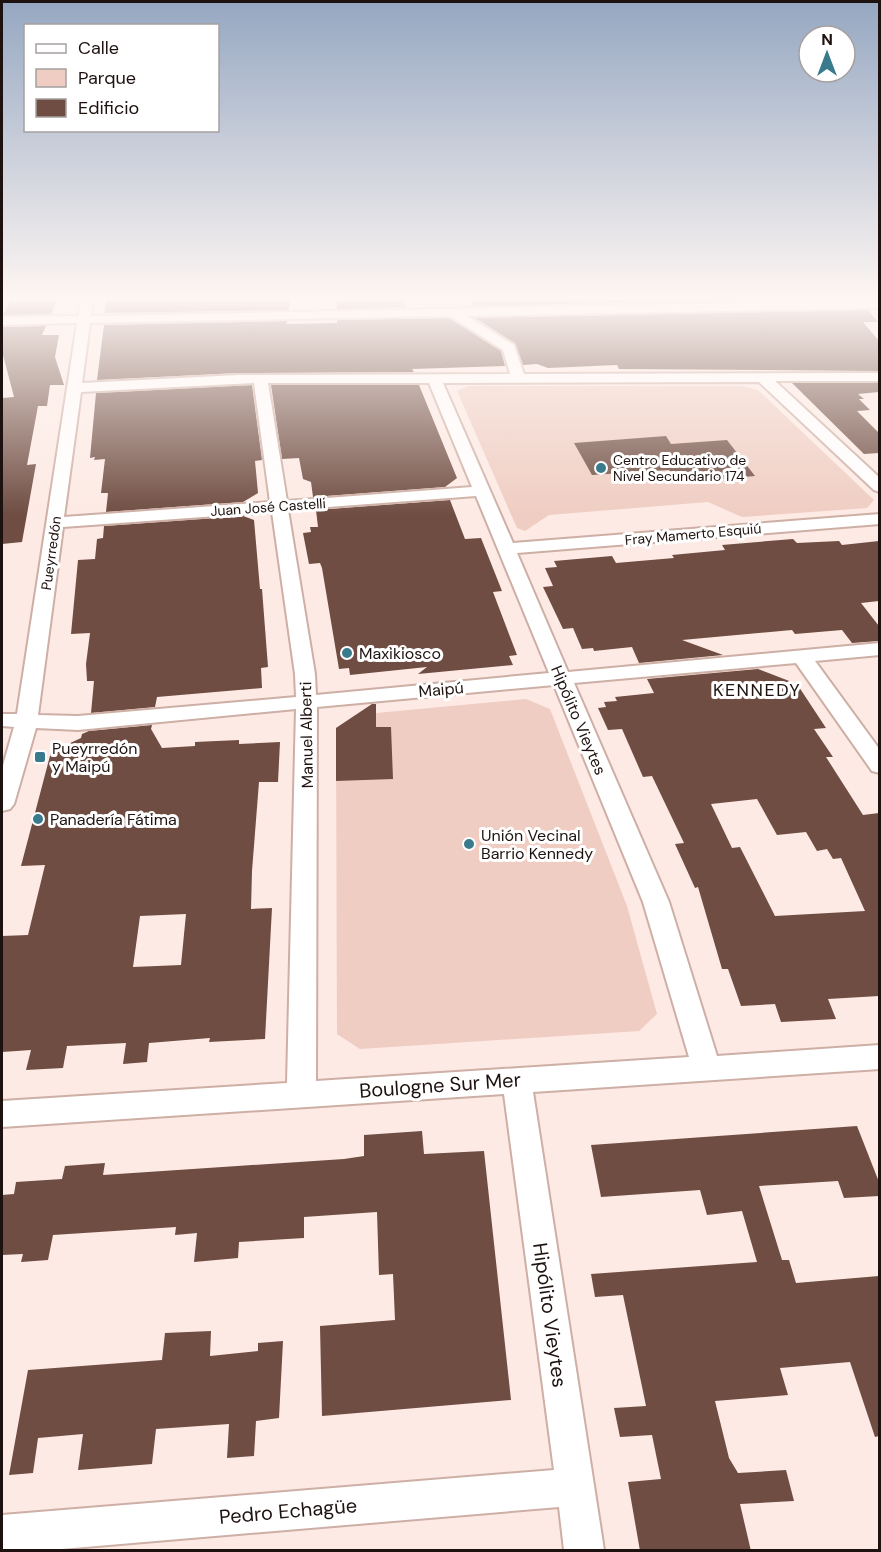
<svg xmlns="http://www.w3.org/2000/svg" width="881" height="1552" viewBox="0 0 881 1552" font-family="'DM Sans',sans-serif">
	<rect width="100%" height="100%" fill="#fdeae4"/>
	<!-- green -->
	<g fill="#efcdc2">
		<path d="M468,386H742L758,390L874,500L867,508L742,517L708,502L549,515L525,531L517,528L457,391Z"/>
		<path d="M526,699L550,709L627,906L657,1014L639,1031L360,1049L337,1034L336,728L355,715Z"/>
	</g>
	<!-- building -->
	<g fill="#6f4d42" fill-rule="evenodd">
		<path d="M12,298H58L51,314L3,315Z"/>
		<path d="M116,298H290L289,310L105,313L106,299Z"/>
		<path d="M343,298H405V307L337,309V299Z"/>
		<path d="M495,298H857L472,306L471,299Z"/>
		<path d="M868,310L878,322H863L879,341V371L619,369L617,365L548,368L537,364L523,365L515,343L475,318Z"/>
		<path d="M449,318L501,351L505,366L412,369L414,372L238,373L97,380L104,325L287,321V324L337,323V320Z"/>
		<path d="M46,326L42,335H59L55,357L64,385H50L47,406H38L27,465L36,464L22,542L2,544V398L14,397L2,351V327Z"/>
		<path d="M792,383H879V392L858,394L864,399H859L870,410L857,411L879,433V453L864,454Z"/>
		<path d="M252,385L262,460L255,461L258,493L243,502L106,512L108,493H101L105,459L94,460L95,457L90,458L96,393Z"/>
		<path d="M271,385H419L457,478L445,487L313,497L311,482L303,479L299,458L282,459Z"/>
		<path d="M666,436L671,444L727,440L755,476L678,483L669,470L592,475L574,443Z"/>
		<path d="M450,500L465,539L481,538L502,591L493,592L517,655L509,656L513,665L418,674L427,667L350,675L349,668L339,669L322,568L320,563L309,564L303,533L311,532L310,527H318L316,510Z"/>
		<path d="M243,516L254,520L260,589H262L268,667L261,668L262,688L157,697L155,707L91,713L94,681H87L86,664L90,633L71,634L78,560L95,559L97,539L103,538L104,526Z"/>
		<path d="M793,539L797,543L839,541L842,545L879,541V601L861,603L879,626V641L852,643L842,630L795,634L792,630L682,640L723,655L639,663L632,647L594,651L593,648L582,649L573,628L563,629L543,587L553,586L545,568L557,567L554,561L612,556L616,563L674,558L672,555L725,550L722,545Z"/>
		<path d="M758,669L797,684L826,728L814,729L833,757H826L863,815L879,813V996L828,999L836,1019L781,1022L775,1004L741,1006L728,969H722L698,887L695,888L675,844L684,843L652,776L643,777L622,729L608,730L598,708L606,707L604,702L617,701L615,697L654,693L647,679ZM757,799L777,835L806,832L817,851L827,849L833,859L841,858L865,911L775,916L740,847L732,848L711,804Z"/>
		<path d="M372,704H376V727H391L393,779L336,781V728Z"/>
		<path d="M152,725L151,729L162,748L195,746V742L239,740V744L280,742L278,782H259L252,871L251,909L272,908L265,1039L209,1042L210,1038L149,1043L147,1062L123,1064L126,1043L67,1046L63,1068L26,1070L31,1050L2,1052V936L28,935L45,865L21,866L51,752L81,738L82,734L89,731ZM186,914L181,965L133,967L140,916Z"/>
		<path d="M857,1126L879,1182V1196L844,1198L838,1181L759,1186L782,1260H789L796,1283L879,1276V1436L875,1437L850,1362L780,1368L788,1395L715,1401L729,1458L738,1473L786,1470L794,1501L740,1504L751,1551H640L628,1482L661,1479L652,1435L620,1437L614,1408L646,1406L623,1295L595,1297L591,1274L757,1262L742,1211L707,1215L700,1190L601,1197L591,1145Z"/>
		<path d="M422,1131L424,1154L484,1151L511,1400L322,1416L320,1326L395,1320L393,1274L379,1275L377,1212L304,1217V1238L239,1242L238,1258L194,1262L197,1233L175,1235L176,1227L53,1235L48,1260L21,1262L23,1254L2,1255V1195L14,1194L16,1182L62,1179L65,1166L105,1163L103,1175L344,1159L364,1156V1135Z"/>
		<path d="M211,1331L210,1356L258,1351V1343L283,1341L279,1418L256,1421L254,1456L227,1458L229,1424L156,1429L152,1464L78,1470L83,1434L38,1438L33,1473L9,1475L28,1370L162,1360L165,1333Z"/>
	</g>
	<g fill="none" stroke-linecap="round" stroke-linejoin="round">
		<!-- street casing -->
		<g stroke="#cdafa5" stroke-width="4">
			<path id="street" d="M81,298H93L91,316L880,300V308L467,316L514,345L524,374L880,373V381H775L880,478V492L874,490L759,382L443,383L513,543L880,514V524L517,553L568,672L880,643V655L815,661L880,750V773L872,771L796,663L574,683L669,902L717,1056L880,1045V1069L533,1092L604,1550H564L559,1507L50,1550H2V1515L554,1470L504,1094L2,1127V1101L287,1083L296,709L78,730L36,728L14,804L10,809L2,811V769L14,727L2,726V714H17L77,323L2,325V317L78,316ZM450,316L503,350L510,374L238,375L82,383L90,323ZM254,383L270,502L64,517L81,392ZM268,383H429L472,487L287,501ZM476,496L549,673L316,695L315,674L288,510ZM272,512L295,674L296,697L78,716L38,715L63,527ZM554,685L643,902L689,1057L316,1081L317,707Z"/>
		</g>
		<!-- street -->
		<use href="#street" fill="#fff" fill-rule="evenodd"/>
	</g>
	<!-- sky -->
	<linearGradient id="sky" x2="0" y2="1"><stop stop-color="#95a7c1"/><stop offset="0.58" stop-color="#fef6f3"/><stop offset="1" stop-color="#fef6f3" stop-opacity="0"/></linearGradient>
	<rect width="881" height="515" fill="url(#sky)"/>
	<!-- markers -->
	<g fill="#397b8d" stroke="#fff" stroke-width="2">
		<circle cx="601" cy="468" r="6"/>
		<circle cx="347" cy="653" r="6"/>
		<rect x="34" y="751" width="12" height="12" rx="3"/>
		<circle cx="38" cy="819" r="6"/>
		<circle cx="469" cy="844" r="6"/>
	</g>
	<g text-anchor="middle" stroke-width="6" stroke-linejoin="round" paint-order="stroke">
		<!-- far-poi labels -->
		<g font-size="14" fill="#1d120f" stroke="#fff" text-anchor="start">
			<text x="613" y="465">Centro Educativo de<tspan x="613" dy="16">Nivel Secundario 174</tspan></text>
		</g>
		<!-- far-street labels -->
		<g font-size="14" fill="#1d120f" stroke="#fff">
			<text transform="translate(268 507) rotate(-4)" y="5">Juan José Castelli</text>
			<text transform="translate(693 534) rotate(-5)" y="5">Fray Mamerto Esquiú</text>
			<text transform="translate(51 553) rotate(-82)" y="5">Pueyrredón</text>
		</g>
		<!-- poi labels -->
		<g font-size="16" fill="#1d120f" stroke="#fff" text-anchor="start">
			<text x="359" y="659">Maxikiosco</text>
			<text x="52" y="754">Pueyrredón<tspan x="52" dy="18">y Maipú</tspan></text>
			<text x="50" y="825">Panadería Fátima</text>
			<text x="481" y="841">Unión Vecinal<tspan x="481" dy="18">Barrio Kennedy</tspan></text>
		</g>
		<!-- street labels -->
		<g font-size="16" fill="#1d120f" stroke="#fff">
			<text transform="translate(441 689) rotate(-5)" y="6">Maipú</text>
			<text transform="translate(579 720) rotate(67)" y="6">Hipólito Vieytes</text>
			<text transform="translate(306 735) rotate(-91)" y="6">Manuel Alberti</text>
		</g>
		<!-- neighbourhood labels -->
		<g font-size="18" letter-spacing="1.5" fill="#1d120f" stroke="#fff">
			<text x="757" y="696">KENNEDY</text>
		</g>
		<!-- near-street labels -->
		<g font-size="20" fill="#1d120f" stroke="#fff">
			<text transform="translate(440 1085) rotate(-4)" y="7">Boulogne Sur Mer</text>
			<text transform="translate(550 1315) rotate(82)" y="7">Hipólito Vieytes</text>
			<text transform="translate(288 1511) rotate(-5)" y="7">Pedro Echagüe</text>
		</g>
	</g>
	<!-- border -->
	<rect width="881" height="1552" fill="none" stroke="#1d120f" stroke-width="6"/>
	<!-- legend -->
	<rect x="24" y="24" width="195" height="108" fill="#ffffff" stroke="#a5a09f" stroke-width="1.5"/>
	<rect x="36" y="44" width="30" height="9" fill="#ffffff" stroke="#a5a09f" stroke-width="1.5"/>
	<text x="78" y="54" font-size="18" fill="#1d120f">Calle</text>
	<rect x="36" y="69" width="30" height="18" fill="#efcdc2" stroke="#a5a09f" stroke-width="1.5"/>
	<text x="78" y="84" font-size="18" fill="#1d120f">Parque</text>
	<rect x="36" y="99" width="30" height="18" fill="#6f4d42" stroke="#a5a09f" stroke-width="1.5"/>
	<text x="78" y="114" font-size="18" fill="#1d120f">Edificio</text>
	<!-- north arrow -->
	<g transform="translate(827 54)"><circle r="28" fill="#ffffff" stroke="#a5a09f" stroke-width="1.5"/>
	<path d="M0-4.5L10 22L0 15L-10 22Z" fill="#397b8d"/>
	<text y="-9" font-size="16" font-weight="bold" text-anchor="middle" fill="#1d120f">N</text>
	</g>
</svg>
